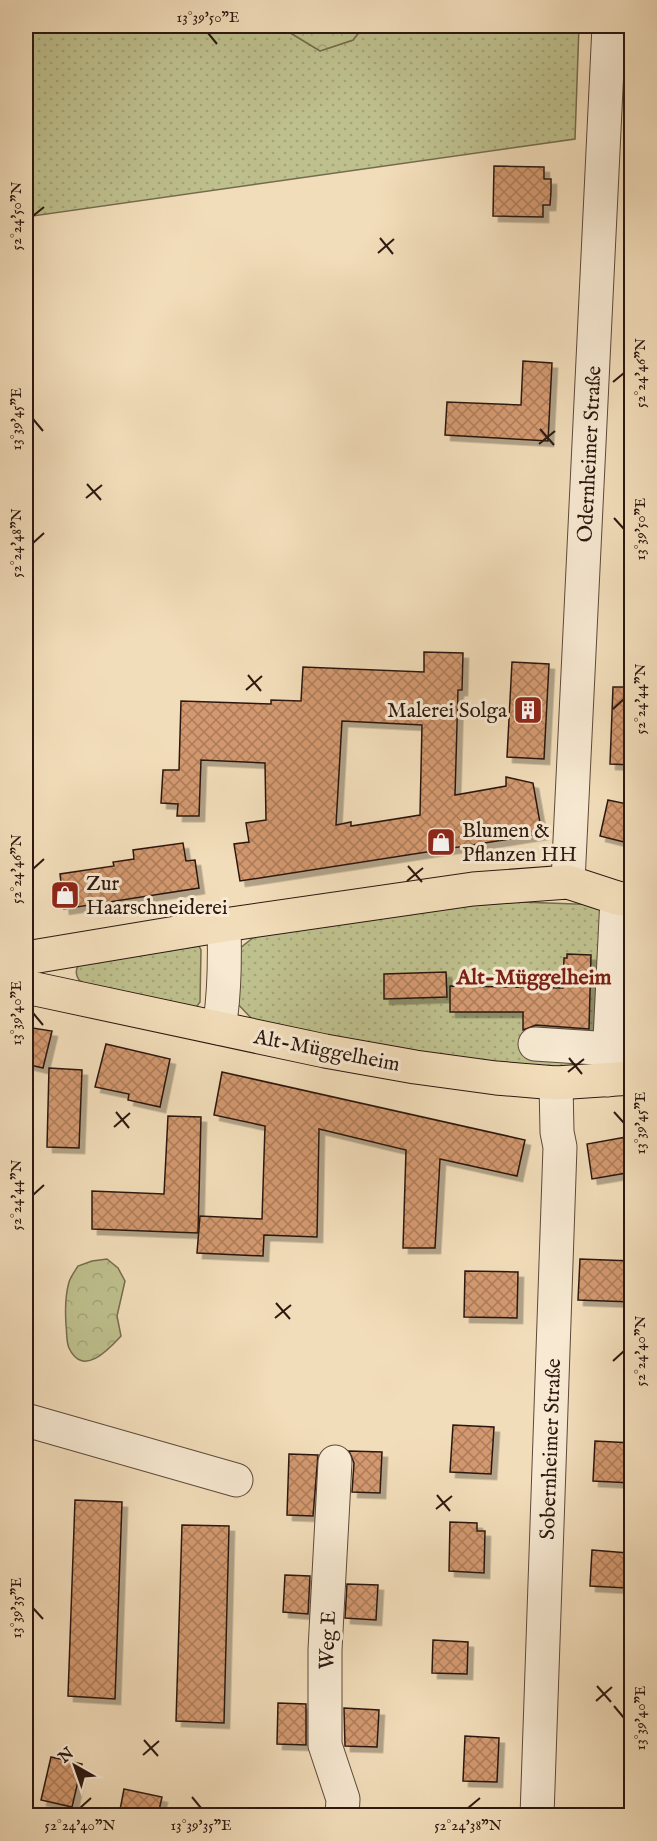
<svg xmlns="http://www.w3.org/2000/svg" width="657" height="1841" viewBox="0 0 657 1841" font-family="'IM FELL English',serif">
	<defs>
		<pattern id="grass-dots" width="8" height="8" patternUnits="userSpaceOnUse" patternTransform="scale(1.5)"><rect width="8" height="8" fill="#bec08d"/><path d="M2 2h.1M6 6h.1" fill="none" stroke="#a3a479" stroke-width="1.8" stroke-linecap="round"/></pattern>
		<pattern id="park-crowns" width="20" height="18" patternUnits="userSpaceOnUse" patternTransform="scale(1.5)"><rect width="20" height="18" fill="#bec08d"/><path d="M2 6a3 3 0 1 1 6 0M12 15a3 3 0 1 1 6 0" fill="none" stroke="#a3a479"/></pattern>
		<pattern id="building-cross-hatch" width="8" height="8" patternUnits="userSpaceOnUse" patternTransform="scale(1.5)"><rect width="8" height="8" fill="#d4996f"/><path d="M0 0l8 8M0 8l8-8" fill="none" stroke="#ac7c5a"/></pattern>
		<filter id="shadow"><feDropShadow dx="5.5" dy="5.5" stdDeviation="0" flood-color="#0004"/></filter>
	</defs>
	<rect width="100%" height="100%" fill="#f2ddba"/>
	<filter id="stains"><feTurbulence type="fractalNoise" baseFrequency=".00333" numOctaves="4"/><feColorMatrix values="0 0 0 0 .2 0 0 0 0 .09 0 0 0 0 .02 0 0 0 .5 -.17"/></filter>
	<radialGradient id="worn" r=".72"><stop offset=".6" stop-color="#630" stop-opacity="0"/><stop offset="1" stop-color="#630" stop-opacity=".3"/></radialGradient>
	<!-- grass -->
	<g fill="url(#grass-dots)" stroke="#756c4e" stroke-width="1.5">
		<path d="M26,26H279L320,51L353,40L364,26H579L575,139L26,217Z"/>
		<path d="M520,902L631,906V1069L456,1064L252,1019L235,1001L239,949L259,933L390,911Z"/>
		<path d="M199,946L201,950L200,1002L195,1009L83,984C77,979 74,972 79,964Z"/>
	</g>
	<!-- park -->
	<g fill="url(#park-crowns)" stroke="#756c4e" stroke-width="1.5">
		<path d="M279,26H364L353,40L320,51Z"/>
		<path d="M107,1259L118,1268L125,1281L117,1316L121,1336C109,1349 83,1378 69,1348C66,1341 67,1332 66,1325C65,1310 65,1296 69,1282C71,1276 75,1271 78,1266L92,1261Z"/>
	</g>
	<!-- building -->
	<g fill="url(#building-cross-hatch)" stroke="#2c1810" stroke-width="1.5" fill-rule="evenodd" filter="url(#shadow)">
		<path d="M494,166L544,167V179H551V192L550,205H543V217L493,216Z"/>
		<path d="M523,361L552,363L548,441L445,435L447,402L521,405Z"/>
		<path d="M424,652L463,653L462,690H458L455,795L506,786V777L533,783L542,834L240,881L234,844L249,842L246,823L266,820L265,763L201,760L199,816H177L178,804L161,803L163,770H179L181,701L271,704V700L301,701L303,667L424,672ZM342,721L422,725L420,815L351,826V822L336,825Z"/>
		<path d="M512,662L549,664L544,759L507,757Z"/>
		<path d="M613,687H632V765L610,764Z"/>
		<path d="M608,800L632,805V844L600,836Z"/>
		<path d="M183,843L186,861L195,860L199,888L64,909L60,874L114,866L113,862L134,859L133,850Z"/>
		<path d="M567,954L591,955L589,1029L536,1025L523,1030V1012H450V986L563,988L564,958H567Z"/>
		<path d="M446,972L447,997L384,999V974Z"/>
		<path d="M26,1027L52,1031L43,1068L26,1064Z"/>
		<path d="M106,1044L170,1059L160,1107L128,1100L129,1094L95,1087Z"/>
		<path d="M49,1068L82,1070L79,1148L47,1147Z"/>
		<path d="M222,1072L525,1140L517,1176L440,1159L435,1248H403L406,1150L319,1129L317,1237L264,1235L263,1256L197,1253L200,1216L262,1219L265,1126L214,1115Z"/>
		<path d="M168,1116L201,1117L198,1233L92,1229V1191L164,1194Z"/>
		<path d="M632,1136V1172L592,1179L587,1144Z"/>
		<path d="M580,1259L632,1261V1302L578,1300Z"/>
		<path d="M465,1271L518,1272L517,1318L464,1317Z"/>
		<path d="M453,1425L494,1427L491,1474L450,1472Z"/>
		<path d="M595,1441L632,1443V1483L593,1481Z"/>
		<path d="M349,1451L382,1452L380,1493L352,1492L354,1463Z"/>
		<path d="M289,1454L318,1455L313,1516L287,1515Z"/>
		<path d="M75,1500L122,1502L115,1699L68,1696Z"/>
		<path d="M450,1522L477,1523V1531H485L484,1573L449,1571Z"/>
		<path d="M182,1525L229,1526L224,1723L176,1721Z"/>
		<path d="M592,1550L628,1553L626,1588L590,1586Z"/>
		<path d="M285,1575L310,1576L308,1614L283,1612Z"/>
		<path d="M347,1584L378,1585L376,1620L345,1618Z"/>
		<path d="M433,1640L468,1642L467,1674L432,1673Z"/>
		<path d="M278,1703L306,1704V1745L277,1744Z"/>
		<path d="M344,1708L379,1710L377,1747L345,1746Z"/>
		<path d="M465,1736L499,1738L497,1782L463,1781Z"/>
		<path d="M51,1757L82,1764L72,1807L41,1800Z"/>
		<path d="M124,1789L162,1797L158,1815H119Z"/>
	</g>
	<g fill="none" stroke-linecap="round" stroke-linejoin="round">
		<!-- minor casing -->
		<g stroke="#5e493a" stroke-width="35">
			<g id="minor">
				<path d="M568,882L609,26"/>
				<path d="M219,1028C225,994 225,960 224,925"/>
				<path d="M535,1044L611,1049"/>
				<path d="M608,1080L617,898"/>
				<path d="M26,1420L236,1480"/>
				<path d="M335,1462L325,1650V1745L343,1799L342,1816"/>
				<path d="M537,1816L560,1147L557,1132L556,1083"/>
			</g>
		</g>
		<!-- major casing -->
		<g stroke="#2c1810" stroke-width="35">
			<g id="major">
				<path d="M26,958L224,925L473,889L568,882L617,898L632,900"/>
				<path d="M26,987L325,1051L415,1067L496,1078L556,1083L632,1078"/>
			</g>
		</g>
		<!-- minor -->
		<use href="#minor" stroke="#f7e9d2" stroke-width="33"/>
		<!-- major -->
		<use href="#major" stroke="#f2ddba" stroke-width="33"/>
	</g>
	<!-- ticks -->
	<path fill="none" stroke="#2c1810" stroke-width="2" d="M208,33L217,44M33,216L44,207M380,238L393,254M378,253L394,239M613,382L624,373M33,419L43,431M540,429L554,445M539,444L555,431M87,484L101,500M86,498L102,485M614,518L624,529M33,543L44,533M248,675L261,691M246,690L262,676M613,709L624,699M408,866L422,882M33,869L44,859M407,881L423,868M33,1013L43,1025M569,1058L582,1074M568,1072L584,1059M116,1112L129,1128M614,1112L624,1123M114,1127L130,1113M33,1195L44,1185M276,1303L290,1319M275,1318L291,1305M613,1361L624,1351M437,1495L450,1511M436,1509L452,1496M33,1608L43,1619M597,1686L611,1702M596,1701L612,1687M614,1706L624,1718M144,1740L158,1756M143,1755L159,1741M192,1797L201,1808M80,1808L91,1798M468,1808L480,1798"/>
	<!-- icons -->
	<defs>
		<g id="building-square" transform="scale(1.5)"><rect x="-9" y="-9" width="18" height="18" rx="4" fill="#8f2418" stroke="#f7e9d2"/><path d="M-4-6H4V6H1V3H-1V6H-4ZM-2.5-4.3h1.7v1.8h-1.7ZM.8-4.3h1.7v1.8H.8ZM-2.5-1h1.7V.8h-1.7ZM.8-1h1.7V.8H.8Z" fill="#fff"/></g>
		<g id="shop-square" transform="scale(1.5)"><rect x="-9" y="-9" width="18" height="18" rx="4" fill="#8f2418" stroke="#f7e9d2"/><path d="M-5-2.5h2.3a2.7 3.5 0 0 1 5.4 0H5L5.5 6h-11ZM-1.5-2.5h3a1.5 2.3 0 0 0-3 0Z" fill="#fff"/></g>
	</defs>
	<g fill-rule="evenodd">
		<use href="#building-square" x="528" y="710"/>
		<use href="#shop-square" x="441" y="842"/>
		<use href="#shop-square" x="65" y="895"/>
	</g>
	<g text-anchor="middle" stroke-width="6" stroke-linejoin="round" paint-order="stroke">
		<!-- street labels -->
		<g font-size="21" fill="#2c1810" stroke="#f7e9d2">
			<text transform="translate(589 454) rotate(-87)" y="7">Odernheimer Straße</text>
			<text transform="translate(327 1050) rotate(11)" y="7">Alt-Müggelheim</text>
			<text transform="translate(550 1449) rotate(-88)" y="7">Sobernheimer Straße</text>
			<text transform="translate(327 1640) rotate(-88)" y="7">Weg E</text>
		</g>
		<!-- poi labels -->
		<g font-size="21" fill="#2c1810" stroke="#f7e9d2" text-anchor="start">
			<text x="507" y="717" text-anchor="end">Malerei Solga</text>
			<text x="462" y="837">Blumen &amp;<tspan x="462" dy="24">Pflanzen HH</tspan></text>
			<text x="86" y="890">Zur<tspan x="86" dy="24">Haarschneiderei</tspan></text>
		</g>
		<!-- neighbourhood labels -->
		<g font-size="22" font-weight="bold" fill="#7a1f14" stroke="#f7e9d2">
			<text x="534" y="984">Alt-Müggelheim</text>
		</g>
	</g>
	<!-- margin -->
	<rect width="657" height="1841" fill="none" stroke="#f2ddba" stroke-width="66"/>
	<!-- north arrow -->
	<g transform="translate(75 1766) rotate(320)" stroke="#f7e9d2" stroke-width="4.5" paint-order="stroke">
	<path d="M0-4.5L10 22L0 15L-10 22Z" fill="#2c1810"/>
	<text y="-9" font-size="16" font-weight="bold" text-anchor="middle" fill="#2c1810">N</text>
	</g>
	<rect x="33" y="33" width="591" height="1775" fill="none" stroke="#2c1810" stroke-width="2"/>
	<g font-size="15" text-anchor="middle" fill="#2c1810">
		<text x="208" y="22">13°39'50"E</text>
		<text transform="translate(16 216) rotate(-90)" y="5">52°24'50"N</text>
		<text transform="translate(640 373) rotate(-90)" y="5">52°24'46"N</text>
		<text transform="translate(16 419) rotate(-90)" y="5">13°39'45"E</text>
		<text transform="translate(640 529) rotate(-90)" y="5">13°39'50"E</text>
		<text transform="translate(16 543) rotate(-90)" y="5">52°24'48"N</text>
		<text transform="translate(640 699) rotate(-90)" y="5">52°24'44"N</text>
		<text transform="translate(16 869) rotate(-90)" y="5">52°24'46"N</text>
		<text transform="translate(16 1013) rotate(-90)" y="5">13°39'40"E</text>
		<text transform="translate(640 1123) rotate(-90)" y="5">13°39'45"E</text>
		<text transform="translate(16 1195) rotate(-90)" y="5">52°24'44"N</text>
		<text transform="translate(640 1351) rotate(-90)" y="5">52°24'40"N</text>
		<text transform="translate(16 1608) rotate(-90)" y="5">13°39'35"E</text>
		<text transform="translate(640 1718) rotate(-90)" y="5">13°39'40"E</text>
		<text x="80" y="1830">52°24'40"N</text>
		<text x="201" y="1830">13°39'35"E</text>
		<text x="468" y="1830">52°24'38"N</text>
	</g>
	<rect width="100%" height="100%" filter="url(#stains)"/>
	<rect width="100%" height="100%" fill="url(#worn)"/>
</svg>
